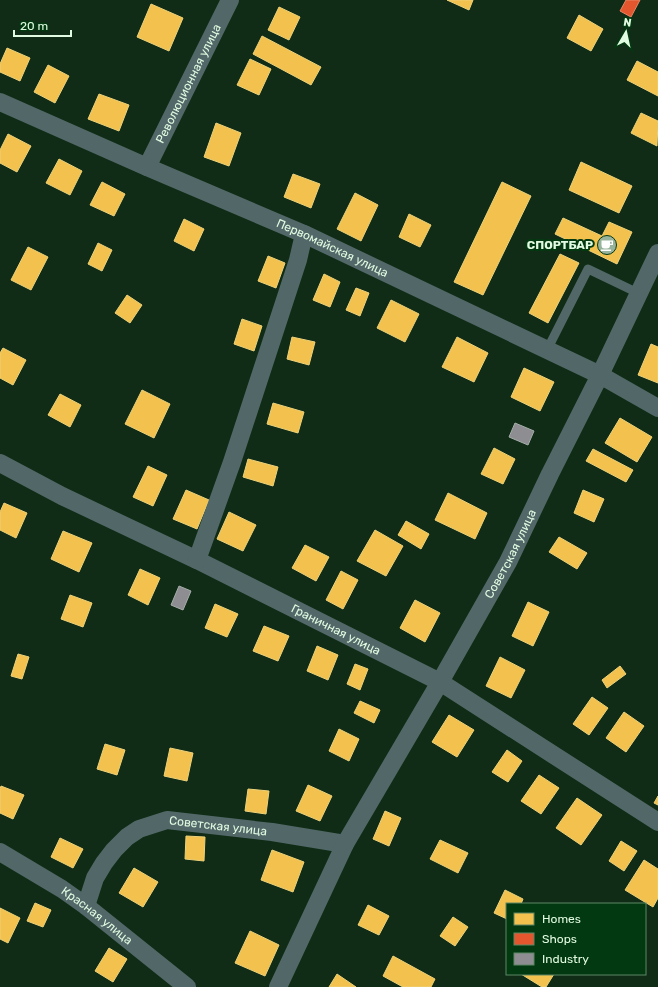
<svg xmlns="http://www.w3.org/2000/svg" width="658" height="987" viewBox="0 0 658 987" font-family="Rubik,sans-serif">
	<rect width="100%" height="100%" fill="#102c16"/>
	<!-- homes -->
	<g fill="#f2c14e" stroke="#edd27a">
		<path d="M447,0H473L469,10Z"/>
		<path d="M151,4L183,18L169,51L137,37Z"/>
		<path d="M279,7L300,17L289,40L268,30Z"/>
		<path d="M579,15L603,29L591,51L567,38Z"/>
		<path d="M262,36L321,67L311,85L253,54Z"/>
		<path d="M7,48L30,58L20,81L0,72V64Z"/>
		<path d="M250,59L271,69L259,95L237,85Z"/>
		<path d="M637,61L658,72V96L627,80Z"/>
		<path d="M48,65L69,76L55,103L34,92Z"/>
		<path d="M99,94L129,105L119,131L88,119Z"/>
		<path d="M641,113L658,121L657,146L631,133Z"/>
		<path d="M216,123L241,133L229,166L204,157Z"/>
		<path d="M8,134L31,146L17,172L0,163V150Z"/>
		<path d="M59,159L82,171L70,195L46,183Z"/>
		<path d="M581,162L632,186L619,213L569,190Z"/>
		<path d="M293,174L320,184L311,208L284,197Z"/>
		<path d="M102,182L125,194L114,216L90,205Z"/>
		<path d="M502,182L531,196L483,295L454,282Z"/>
		<path d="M355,193L378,205L361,241L337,229Z"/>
		<path d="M409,214L431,225L420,247L399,237Z"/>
		<path d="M563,218L602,236L609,222L632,232L617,264L555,234Z"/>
		<path d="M184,219L204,229L194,251L174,241Z"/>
		<path d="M98,243L112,250L102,271L88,264Z"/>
		<path d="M28,247L48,257L31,290L11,280Z"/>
		<path d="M560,254L579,263L548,323L529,313Z"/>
		<path d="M268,256L285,263L276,288L258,281Z"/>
		<path d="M324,274L340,282L330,307L313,300Z"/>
		<path d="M356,288L369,293L360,316L346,310Z"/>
		<path d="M127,295L142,305L130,323L115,313Z"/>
		<path d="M391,300L419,314L405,342L377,328Z"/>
		<path d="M242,319L262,326L254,351L234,344Z"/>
		<path d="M292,337L315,342L309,365L287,359Z"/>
		<path d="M457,337L488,353L474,382L442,367Z"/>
		<path d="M651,344L658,347V383L638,375Z"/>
		<path d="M3,348L26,360L13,385L0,378V353Z"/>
		<path d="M524,368L554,382L540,411L511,397Z"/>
		<path d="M142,390L170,404L154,438L125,424Z"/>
		<path d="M60,394L81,405L70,427L48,415Z"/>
		<path d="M273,403L304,412L298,433L267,424Z"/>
		<path d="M620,418L652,437L637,462L605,443Z"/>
		<path d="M494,448L515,459L503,484L481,474Z"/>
		<path d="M593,449L633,470L626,482L586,461Z"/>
		<path d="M248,459L278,467L273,486L243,477Z"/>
		<path d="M148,466L167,475L153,506L133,497Z"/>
		<path d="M186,490L209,500L197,529L173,519Z"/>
		<path d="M583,490L604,499L594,522L574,513Z"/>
		<path d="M448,493L487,513L475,539L435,520Z"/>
		<path d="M4,503L27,513L16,538L0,530V512Z"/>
		<path d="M229,512L256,525L243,551L217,539Z"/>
		<path d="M406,521L429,534L421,549L398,535Z"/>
		<path d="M375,530L403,546L386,576L357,561Z"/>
		<path d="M63,531L92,543L79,572L51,559Z"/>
		<path d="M559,537L587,553L577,569L549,552Z"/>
		<path d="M305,545L329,557L316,581L292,568Z"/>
		<path d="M140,569L160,578L148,605L128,595Z"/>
		<path d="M341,571L358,580L343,609L326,600Z"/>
		<path d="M70,595L92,603L83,627L61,619Z"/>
		<path d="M415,600L440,613L425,642L400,628Z"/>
		<path d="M528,602L549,612L533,646L512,636Z"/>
		<path d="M215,604L238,614L227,637L205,628Z"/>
		<path d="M264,626L289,636L278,661L253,651Z"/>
		<path d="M317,646L338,655L328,680L307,671Z"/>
		<path d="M18,654L29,657L22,679L11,676Z"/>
		<path d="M500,657L525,670L511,698L486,686Z"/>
		<path d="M355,664L368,669L360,690L347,684Z"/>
		<path d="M620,666L626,674L607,688L602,680Z"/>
		<path d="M592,697L608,708L589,735L573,724Z"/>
		<path d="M360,701L380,710L374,723L354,713Z"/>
		<path d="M624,712L644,726L626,752L606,738Z"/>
		<path d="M449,715L474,730L457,757L432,742Z"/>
		<path d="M339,729L359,739L349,761L329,751Z"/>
		<path d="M105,744L125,750L117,775L97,769Z"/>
		<path d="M170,748L193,753L187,781L164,776Z"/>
		<path d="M507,750L522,761L508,782L492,772Z"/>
		<path d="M539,775L559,788L541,814L521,801Z"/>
		<path d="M308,785L332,796L320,821L296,811Z"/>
		<path d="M1,786L24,795L13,819L0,813V789Z"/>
		<path d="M248,789L269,791L266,814L245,811Z"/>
		<path d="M658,796V805L654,803Z"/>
		<path d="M577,798L602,815L581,845L556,828Z"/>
		<path d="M385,811L401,818L389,846L373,839Z"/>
		<path d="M186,836L205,837L204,861L185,859Z"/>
		<path d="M60,838L83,849L73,868L51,857Z"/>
		<path d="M440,840L468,853L458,873L430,859Z"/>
		<path d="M621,841L637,851L624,871L609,861Z"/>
		<path d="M272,850L304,862L293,892L261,880Z"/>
		<path d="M644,860L658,869V898L653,907L625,890Z"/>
		<path d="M134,868L158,882L143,907L119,893Z"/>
		<path d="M505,890L523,899L521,904H507V919L494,913Z"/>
		<path d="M35,903L51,910L43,927L27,921Z"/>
		<path d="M368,905L389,916L379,935L358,925Z"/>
		<path d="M0,908L20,918L8,943L0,939Z"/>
		<path d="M453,917L468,927L455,946L440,936Z"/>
		<path d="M250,931L279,945L265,976L235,963Z"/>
		<path d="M109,948L127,959L113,982L95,971Z"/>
		<path d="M393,956L435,979L431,987H403L383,976Z"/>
		<path d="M337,974L356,987H329Z"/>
		<path d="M521,974H554L546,987H542Z"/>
	</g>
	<!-- shops -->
	<path fill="#e4572e" stroke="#e38864" d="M626,0H640L631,17L620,11Z"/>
	<!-- industry -->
	<g fill="#8d8d92" stroke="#a6aeaa">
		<path d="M515,423L534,431L528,445L509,437Z"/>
		<path d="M179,586L191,591L183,610L171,605Z"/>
	</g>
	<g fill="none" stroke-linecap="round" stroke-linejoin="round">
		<!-- lane -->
		<path stroke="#526868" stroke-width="9" d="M547,350L588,269L638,293"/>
		<!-- street -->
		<g stroke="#526868" stroke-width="18">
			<path id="s1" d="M0,102L147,167L304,234L600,375L658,408"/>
			<path id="s2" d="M147,167L230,0"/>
			<path id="s3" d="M0,463L62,496L197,560L440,682L658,822"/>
			<path d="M197,560L232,462L298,260L304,234"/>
			<path id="s4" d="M0,852L62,889L86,906L187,987"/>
			<path id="s5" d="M86,906L95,878L104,863L114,850L127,837L139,829L167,820L272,832L345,844"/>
			<path id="s6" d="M278,987L345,844L440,682L508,562L550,474L600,375L658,253"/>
		</g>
	</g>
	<!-- icons -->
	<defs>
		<g id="cafe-disc" transform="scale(1)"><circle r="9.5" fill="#98b39b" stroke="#033910"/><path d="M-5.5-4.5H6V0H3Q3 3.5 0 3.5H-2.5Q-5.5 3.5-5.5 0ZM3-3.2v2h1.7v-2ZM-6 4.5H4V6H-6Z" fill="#fff"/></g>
	</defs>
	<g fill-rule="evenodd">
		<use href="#cafe-disc" x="607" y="245"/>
	</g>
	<g text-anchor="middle" stroke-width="4" stroke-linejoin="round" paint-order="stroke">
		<!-- street labels -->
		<g font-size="12" fill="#e1fbe2" stroke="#033910">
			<text dy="4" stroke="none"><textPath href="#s2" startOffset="93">Революционная улица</textPath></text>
			<text dy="4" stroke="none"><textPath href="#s1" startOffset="363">Первомайская улица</textPath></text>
			<text dy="4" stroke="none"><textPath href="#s6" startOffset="492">Советская улица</textPath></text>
			<text dy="4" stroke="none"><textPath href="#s3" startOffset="375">Граничная улица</textPath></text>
			<text dy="4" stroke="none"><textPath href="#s5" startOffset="177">Советская улица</textPath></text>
			<text dy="4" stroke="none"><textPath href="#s4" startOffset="116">Красная улица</textPath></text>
		</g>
		<!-- poi labels -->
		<g font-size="12" font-weight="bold" fill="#e1fbe2" stroke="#033910" text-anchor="end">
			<text x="593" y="249">СПОРТБАР</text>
		</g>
	</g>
	<!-- legend -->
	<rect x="506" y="903" width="140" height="72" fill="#033910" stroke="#5c8764"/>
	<rect x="514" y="913" width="20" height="12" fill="#f2c14e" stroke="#5c8764"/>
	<text x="542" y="923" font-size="12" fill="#e1fbe2">Homes</text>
	<rect x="514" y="933" width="20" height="12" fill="#e4572e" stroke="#5c8764"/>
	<text x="542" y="943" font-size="12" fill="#e1fbe2">Shops</text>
	<rect x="514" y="953" width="20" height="12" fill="#8d8d92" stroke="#5c8764"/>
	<text x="542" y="963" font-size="12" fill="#e1fbe2">Industry</text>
	<!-- north arrow -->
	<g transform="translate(626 32) rotate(9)" stroke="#033910" stroke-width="3" paint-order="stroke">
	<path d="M0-3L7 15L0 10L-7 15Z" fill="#e1fbe2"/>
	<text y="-6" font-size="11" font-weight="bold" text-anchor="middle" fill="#e1fbe2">N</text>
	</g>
	<!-- scale -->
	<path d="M14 30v6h57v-6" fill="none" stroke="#e1fbe2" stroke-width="2"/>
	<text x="20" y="30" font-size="12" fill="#e1fbe2" stroke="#033910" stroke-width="3" paint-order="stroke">20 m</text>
</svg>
